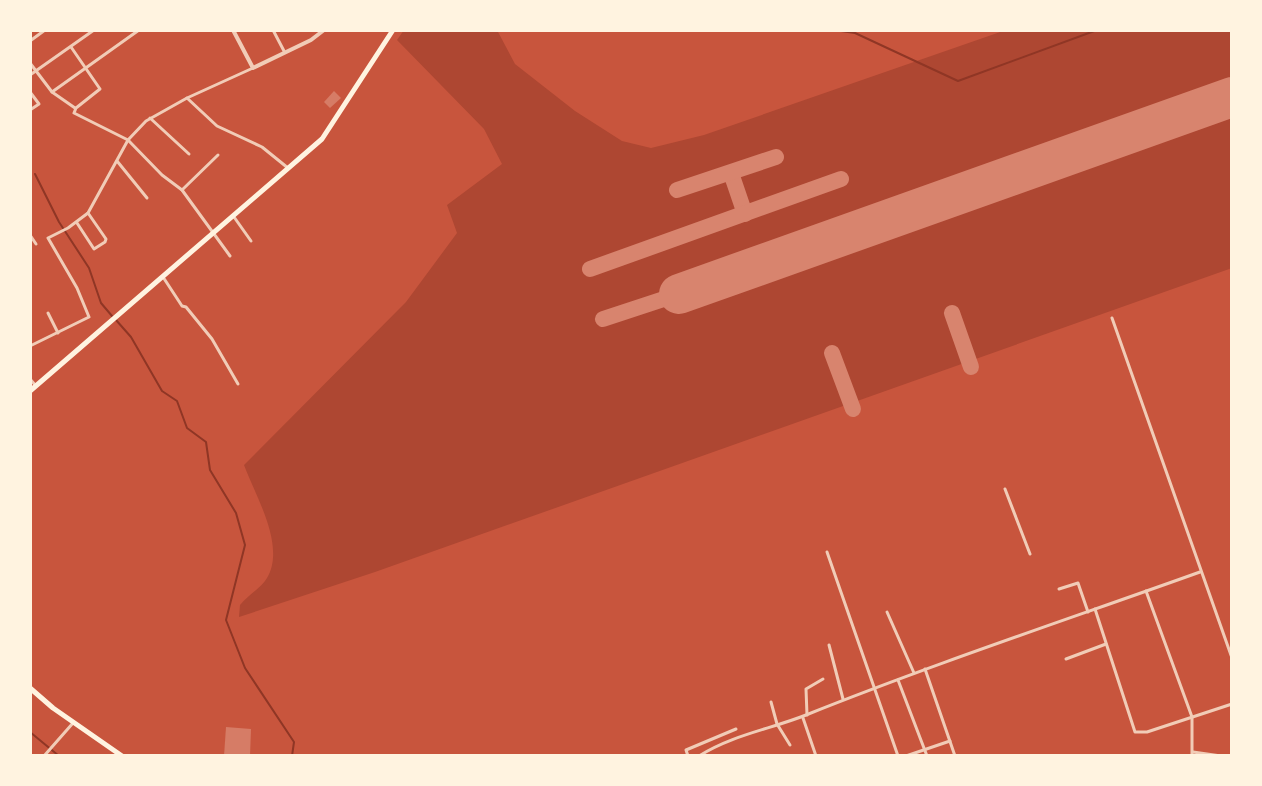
<svg xmlns="http://www.w3.org/2000/svg" width="1262" height="786" viewBox="0 0 1262 786" font-family="Raleway,sans-serif">
	<rect width="100%" height="100%" fill="#c8553d"/>
	<!-- green -->
	<path fill="#ae4732" d="M404,30H497L515,64L575,111L622,141L651,148L704,135L1006,30H1232V268L375,572L239,617L240,605C248,595 261,588 267,578C286,546 256,497 244,465L406,302L457,233L447,205L502,164L484,129L397,40Z"/>
	<g fill="none" stroke-linecap="round" stroke-linejoin="round">
		<!-- stream -->
		<g stroke="#8f3625" stroke-width="2">
			<path d="M834,30L855,33L958,81L1097,30"/>
			<path d="M35,174L59,222L89,268L101,303L112,316"/>
			<path d="M116,320L131,337L162,391L177,401L187,428L206,442L210,470L236,513L245,545L226,620L245,668L294,742L292,756"/>
			<path d="M30,732L59,756"/>
		</g>
		<!-- taxiway -->
		<g stroke="#d8846e" stroke-width="16">
			<path d="M731,173L745,214"/>
			<path d="M677,190L776,157"/>
			<path d="M590,269L841,179"/>
			<path d="M952,313L971,367"/>
			<path d="M603,319L679,294"/>
			<path d="M832,353L853,409"/>
		</g>
		<!-- runway -->
		<path stroke="#d8846e" stroke-width="40" d="M679,294L1232,97"/>
	</g>
	<!-- building -->
	<g fill="#d67c66">
		<path d="M334,91L341,98L330,108L324,102Z"/>
		<path d="M226,727L251,729L250,756H224Z"/>
	</g>
	<g fill="none" stroke-linecap="round" stroke-linejoin="round">
		<!-- minor -->
		<g stroke="#f1ccb7" stroke-width="3">
			<path d="M273,30L284,51"/>
			<path d="M30,41L45,30"/>
			<path d="M71,47L100,89L76,108L74,113L128,140L162,175L182,190L230,256"/>
			<path d="M30,63L52,92L75,108"/>
			<path d="M30,75L94,30"/>
			<path d="M30,92L39,104L30,110"/>
			<path d="M52,92L139,30"/>
			<path d="M187,98L217,126L262,147L288,168"/>
			<path d="M150,118L189,154"/>
			<path d="M117,161L147,198"/>
			<path d="M182,190L218,155"/>
			<path d="M234,217L251,241"/>
			<path d="M77,223L94,249L105,242L106,239L88,213"/>
			<path d="M30,235L36,244"/>
			<path d="M163,277L182,306L186,307L212,339L238,384"/>
			<path d="M48,313L58,333"/>
			<path d="M1112,318L1232,658"/>
			<path d="M30,346L89,317L77,288L48,238L68,228L88,213L128,140L146,121L187,98L253,68"/>
			<path d="M30,379L36,386"/>
			<path d="M1005,489L1030,554"/>
			<path d="M827,552L898,756"/>
			<path d="M1059,589L1078,583L1088,612"/>
			<path d="M1146,591L1192,717V756"/>
			<path d="M1095,609L1135,732H1147L1232,704"/>
			<path d="M887,612L914,673"/>
			<path d="M829,645L843,699"/>
			<path d="M1066,659L1106,644"/>
			<path d="M925,669L955,756"/>
			<path d="M898,680L927,756"/>
			<path d="M771,702L777,724L790,745"/>
			<path d="M807,715L806,689L823,679"/>
			<path d="M803,718L816,756"/>
			<path d="M1193,752L1221,756"/>
			<path d="M44,756L73,723"/>
			<path d="M688,756L686,750L736,729"/>
			<path d="M699,756C732,735 771,729 806,715C936,663 1069,619 1200,572"/>
			<path d="M906,756L950,741"/>
		</g>
		<!-- tertiary -->
		<path stroke="#f1ccb7" stroke-width="4" d="M233,30L253,68L311,40L324,30"/>
		<!-- primary -->
		<g stroke="#fff3e0" stroke-width="5">
			<path d="M30,391L322,139L393,30"/>
			<path d="M30,688L53,708L122,756"/>
		</g>
	</g>
	<!-- border -->
	<rect width="1262" height="786" fill="none" stroke="#fff3e0" stroke-width="64"/>
</svg>
